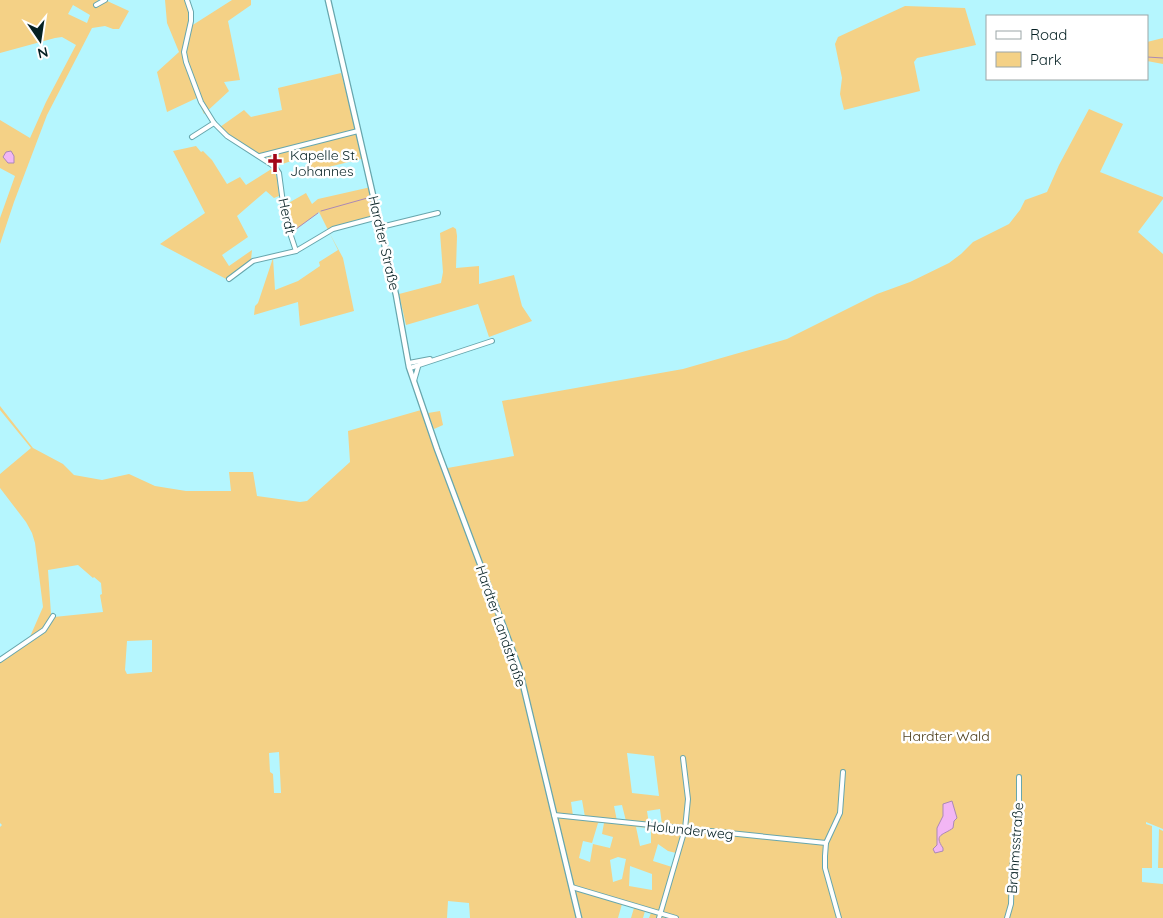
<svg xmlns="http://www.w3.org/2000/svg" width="1163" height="918" viewBox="0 0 1163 918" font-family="Quicksand,sans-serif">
	<rect width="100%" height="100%" fill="#b5f6fe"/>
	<!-- green -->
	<g fill="#f4d186" fill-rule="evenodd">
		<path d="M0,0H98L97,3L105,0L129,11L119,29H113L105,26L92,28L47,115L14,202L0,244V218L15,176L0,168V120L30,138L46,102L76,45L62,37L55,38L0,53ZM73,5L90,15L87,23L68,14Z"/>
		<path d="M165,0H185L190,17L188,28L232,0H251V5L228,21L240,80L224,82L229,91L204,114L197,98L167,112L157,72L179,52L167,23Z"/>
		<path d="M905,6L965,8L976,45L917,58L914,62L920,91L844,110L840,94L842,78L835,44L838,37Z"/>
		<path d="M1163,38V64L1147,61V42Z"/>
		<path d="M341,73L365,158L312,171L307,156L276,166L273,168L277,178L279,196L274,198L266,191L237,216L248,237L222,255L229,266L252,250L251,260L254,262L228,280L160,244L205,213L173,151L196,146L201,152L203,151L212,160L227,184L240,177L246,185L273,168L259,154L228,136L220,127L244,110L251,117L282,110L278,88Z"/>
		<path d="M1089,109L1123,124L1100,172L1163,197V199L1138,232L1163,254V829L1146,822V824L1152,826V868H1142V882L1163,884V918H649L651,913L645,911L643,918H631L634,908L622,904L618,918H470L469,903L448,901L447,918H0V827L2,825L0,823V660L43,631L54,617L103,612L100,595L102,594L101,583L94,577L93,578L78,565L48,570L51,614L53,616L43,630L29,639L43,607L35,543L32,533L26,522L0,488V474L31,448L0,410V406L33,448L63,464L74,475L102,480L129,474L155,486L186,491H231L229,472H253L257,496L300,502L307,501L350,462L348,431L421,410L442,469L514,456L502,401L683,369L787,339L877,294L910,282L949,263L961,254L973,242L1009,224L1020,210L1025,200L1047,192L1059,165ZM152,640V672L127,674L125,670L127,641ZM279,752L281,793H274L273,774L270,772L269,753ZM627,753L654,756L659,796L632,793ZM582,800L585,817L573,816L571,802ZM622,805L626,821H617L614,806ZM660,809L662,825L649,824L647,811ZM598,823H604L602,834L613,837L610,848L593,844L590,862L579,858L583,841L592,843ZM636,827L651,828V843L640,846ZM658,844L668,851L676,853L672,867L653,861ZM618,857L626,859L622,879L613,882L610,860ZM630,866L652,874V890L629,886Z"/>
		<path d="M371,187L378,217L328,230L319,212L291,233L285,205L306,193L312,204L318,199Z"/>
		<path d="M453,227L456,229L457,236L456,268L479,266V284L514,275L522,306L532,321L489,337L478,304L406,325L399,294L441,283L443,272L440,233Z"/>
		<path d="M329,232L343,258L354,311L300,326L298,302L254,315L255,306L258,303L273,258L275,290L298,281L320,266L319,262L338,250Z"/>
		<path d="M440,411L443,425L434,429L428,413Z"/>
		<path d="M1159,829L1163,831V868H1158Z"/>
	</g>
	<!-- water -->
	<g fill="#f2b6f4" stroke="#ab89b5">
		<path d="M11,151L14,156V163H8L3,157L6,152Z"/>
		<path d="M952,801L957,818L954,821L953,828C944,835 933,834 943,848V851L935,853L933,849L937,845V828L943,816V804Z"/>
	</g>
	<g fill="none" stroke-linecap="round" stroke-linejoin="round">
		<!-- stream -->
		<g stroke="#ab89b5" stroke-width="1">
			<path d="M1147,57L1163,58"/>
			<path d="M321,211L371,197"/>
			<path d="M292,232L318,213"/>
		</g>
		<!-- minor casing -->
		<g stroke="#67a6ad" stroke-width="6">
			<g id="minor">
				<path d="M187,0L191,12V21L184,52L186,62L201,102L214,123L227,136L269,163L275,167L279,173L285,218L296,251"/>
				<path d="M96,5L105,0"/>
				<path d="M192,137L214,123"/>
				<path d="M260,156L358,131"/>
				<path d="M381,227L438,213"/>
				<path d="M229,279L253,261L296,251L333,229L378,217"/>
				<path d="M409,363L430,359"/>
				<path d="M410,368L492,341"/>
				<path d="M414,381L418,367"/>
				<path d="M0,660L44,630L53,616"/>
				<path d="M554,815L826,843"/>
				<path d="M572,887L676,918"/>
				<path d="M659,918L685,829L688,799L683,758"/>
				<path d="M839,918L825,868V856L826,843L840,813L843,772"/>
				<path d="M1007,918L1011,904L1012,869L1019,805V777"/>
			</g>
		</g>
		<!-- major casing -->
		<g stroke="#67a6ad" stroke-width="7">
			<path id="major" d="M328,0L396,295L409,367L437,449L519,668L579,918"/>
		</g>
		<!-- minor -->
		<use href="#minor" stroke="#fff" stroke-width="4"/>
		<!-- major -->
		<use href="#major" stroke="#fff" stroke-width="4.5"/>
	</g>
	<!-- icons -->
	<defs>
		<g id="church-bare" transform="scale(1.5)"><path d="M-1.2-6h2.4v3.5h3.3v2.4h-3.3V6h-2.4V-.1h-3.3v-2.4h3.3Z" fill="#a20618" stroke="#fff" stroke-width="2.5" paint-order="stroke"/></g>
	</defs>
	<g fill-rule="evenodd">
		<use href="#church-bare" x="275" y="163"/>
	</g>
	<g text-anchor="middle" stroke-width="5" stroke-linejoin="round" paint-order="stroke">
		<!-- poi labels -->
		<g font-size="14" fill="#052023" stroke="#fff" text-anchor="start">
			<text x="290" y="160">Kapelle St.<tspan x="290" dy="16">Johannes</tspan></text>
		</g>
		<!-- street labels -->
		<g font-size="14" fill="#052023" stroke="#fff">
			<text transform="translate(287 216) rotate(78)" y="5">Herdt</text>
			<text transform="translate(384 243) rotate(77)" y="5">Hardter Straße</text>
			<text transform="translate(501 626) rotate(71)" y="5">Hardter Landstraße</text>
			<text transform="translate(690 830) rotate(6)" y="5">Holunderweg</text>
			<text transform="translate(1015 848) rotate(-86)" y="5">Brahmsstraße</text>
		</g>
		<!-- park labels -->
		<g font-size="14" fill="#514220" stroke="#fff">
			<text x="946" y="741">Hardter Wald</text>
		</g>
	</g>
	<!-- legend -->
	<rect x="986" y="15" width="162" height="65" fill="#ffffff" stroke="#9ba6a7"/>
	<rect x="996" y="31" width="25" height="8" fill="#ffffff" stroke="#9ba6a7"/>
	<text x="1030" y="40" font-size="15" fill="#052023">Road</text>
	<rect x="996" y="52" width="25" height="15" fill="#f4d186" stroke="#9ba6a7"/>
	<text x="1030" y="65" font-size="15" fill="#052023">Park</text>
	<!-- north arrow -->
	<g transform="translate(40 40) rotate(167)" stroke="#ffffff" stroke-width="4" paint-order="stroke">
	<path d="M0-4L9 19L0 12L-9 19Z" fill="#052023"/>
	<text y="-8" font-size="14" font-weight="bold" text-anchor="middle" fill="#052023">N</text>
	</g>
</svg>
